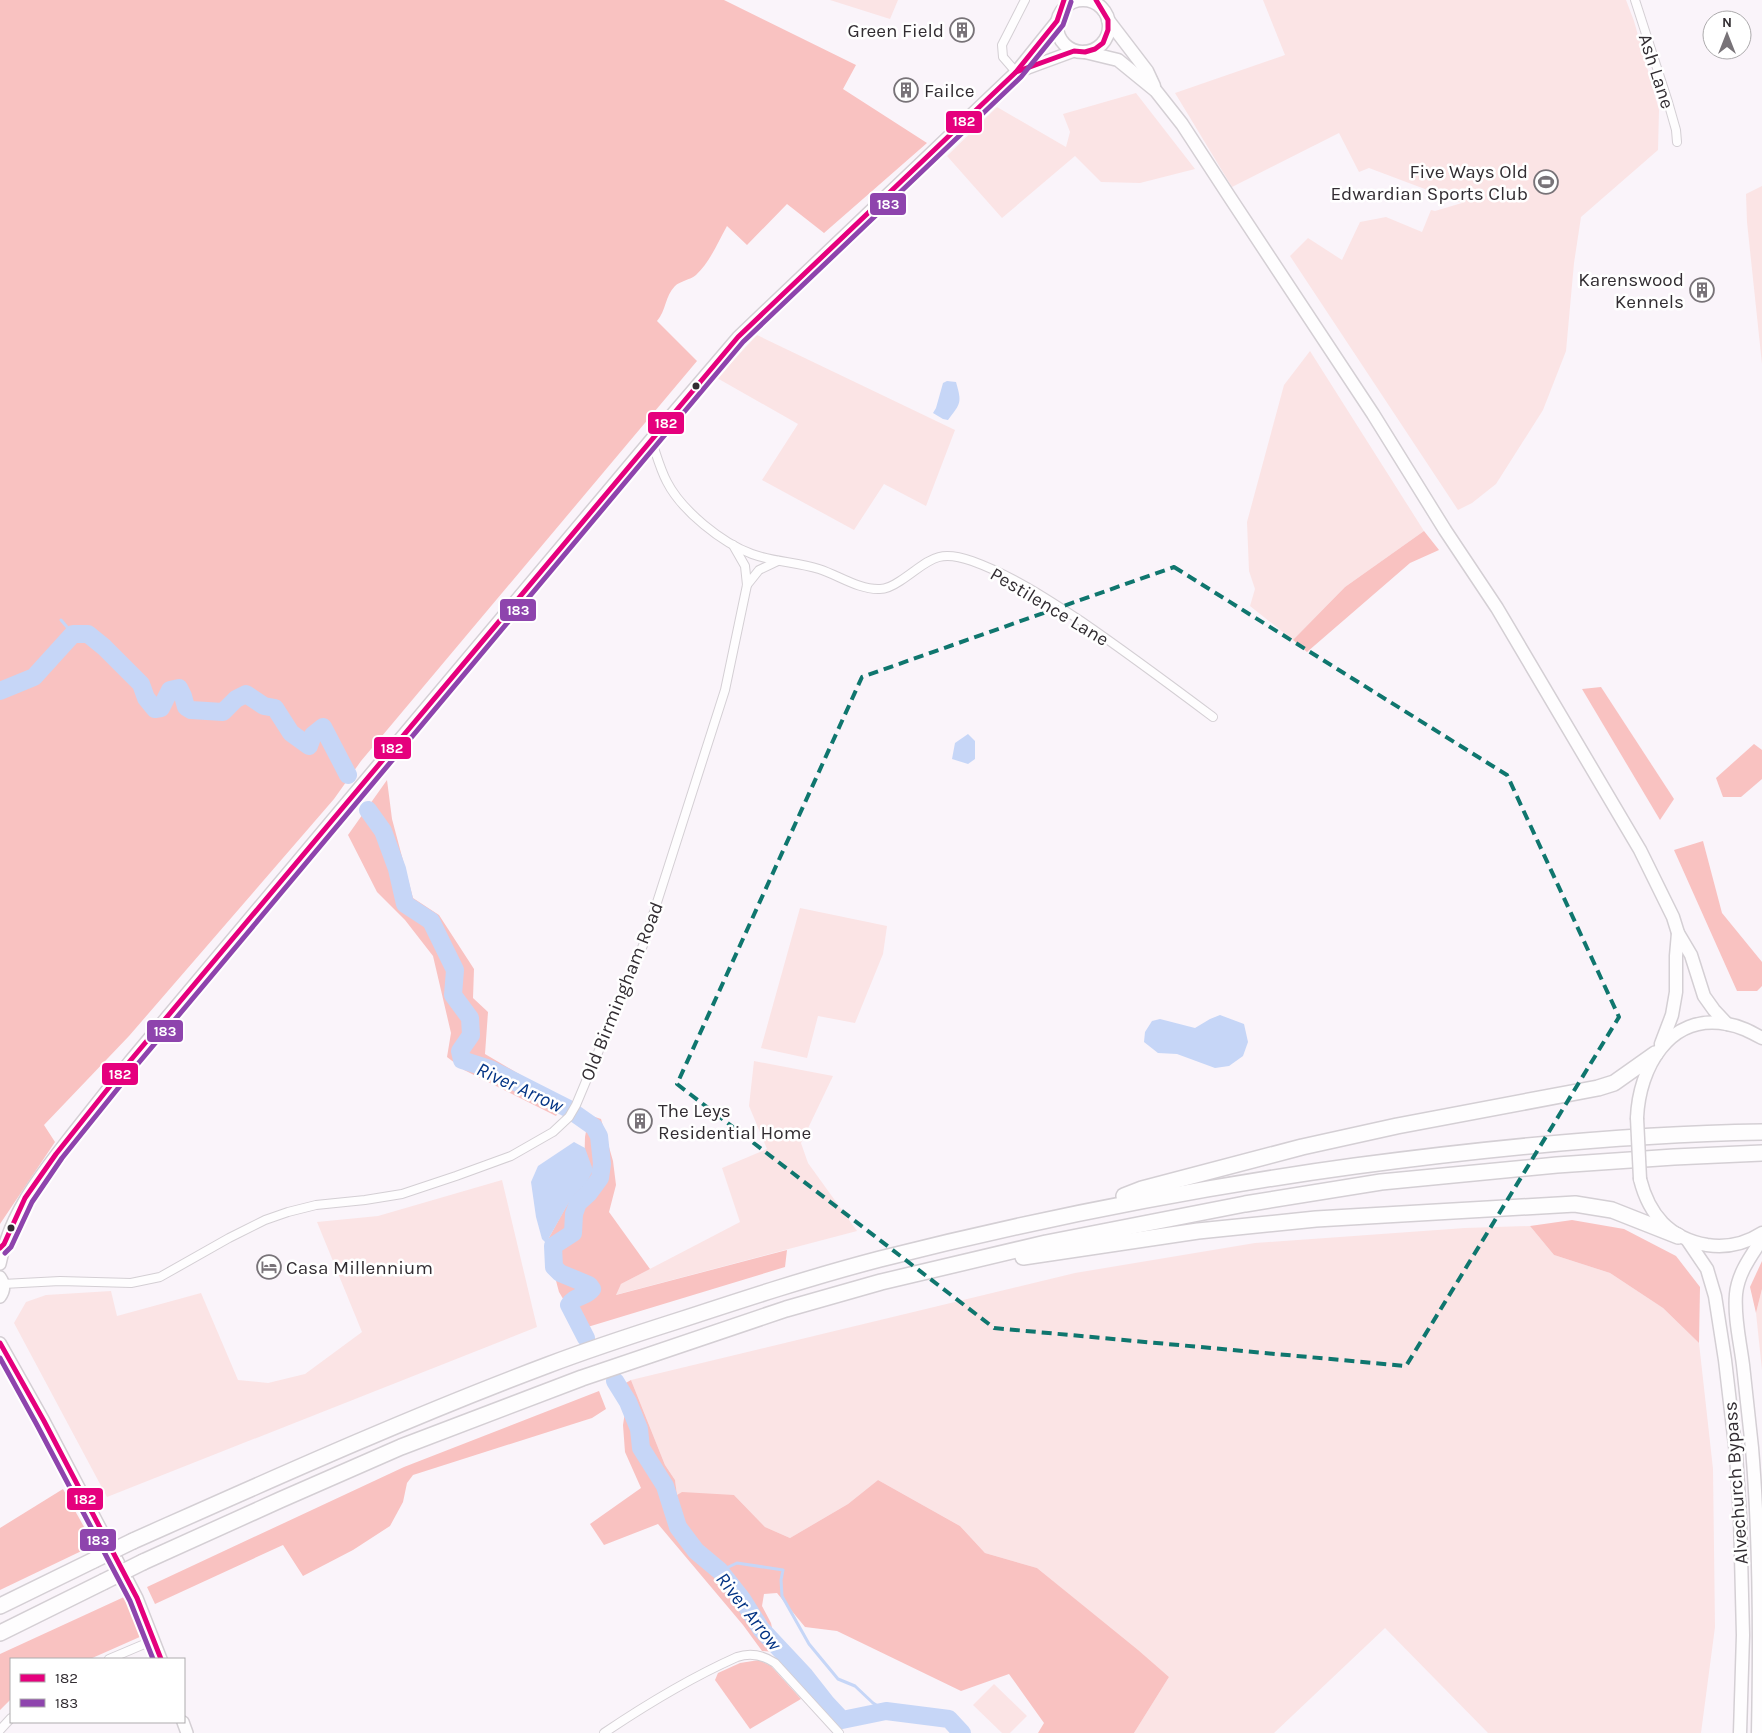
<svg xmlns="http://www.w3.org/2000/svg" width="1762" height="1733" viewBox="0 0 1762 1733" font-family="Karla,sans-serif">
	<rect width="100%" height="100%" fill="#faf4fa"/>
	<!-- green -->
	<g fill="#fbe4e5">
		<path d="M830,0H898L890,19Z"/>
		<path d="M1263,0H1626L1634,21L1659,110L1658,150L1581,217L1574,263L1566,351L1543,410L1496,484L1472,503L1458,510L1290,256L1308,238L1342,260L1360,222L1386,217L1422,232L1431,210L1435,211L1462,203L1369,168L1359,172L1339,133L1232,187L1175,93L1285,55Z"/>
		<path d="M1136,93L1195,169L1140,183L1101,182L1075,156L1002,218L947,156L997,107L1066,147L1070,132L1063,114Z"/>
		<path d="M1762,186V364L1747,222L1746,194Z"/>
		<path d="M757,335L955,430L926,506L884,484L854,530L762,480L798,424L717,378Z"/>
		<path d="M1310,351L1424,531L1345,587L1293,640L1250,606L1255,589L1249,571L1247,522L1284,385Z"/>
		<path d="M800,908L887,926L883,954L855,1023L818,1016L807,1058L761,1048Z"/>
		<path d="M754,1061L833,1076L801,1143L808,1163L857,1231L615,1295L621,1284L740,1222L722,1168L767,1149L749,1106Z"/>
		<path d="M502,1180L537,1327L107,1497L14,1323L26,1302L46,1295L111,1291L117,1316L201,1293L238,1380L268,1383L305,1374L362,1332L317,1222L378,1216Z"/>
		<path d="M1530,1226L1554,1255L1610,1273L1663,1308L1699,1343L1713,1469L1715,1627L1701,1733H1488L1385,1628L1274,1733H1134L1169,1677L1037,1568L985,1553L960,1526L878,1480L848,1504L790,1538L765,1527L734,1495L677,1496L675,1480L665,1465L631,1380L1075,1273L1255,1243L1465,1228Z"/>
		<path d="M1762,1289V1370L1756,1313Z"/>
		<path d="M994,1684L1027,1716L1010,1733H1002L973,1705Z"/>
	</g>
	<!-- forest -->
	<g fill="#f9c2c1">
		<path d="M0,0H724L856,65L843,89L927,143L824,233L787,204L747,245L727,226C718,242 710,262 696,275C690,280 680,281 675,286C665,296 666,311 657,321L697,361L361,761L334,799L129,1036L44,1125L55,1142L0,1224Z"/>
		<path d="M1424,531L1439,550L1410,563L1307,652L1293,640L1345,587Z"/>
		<path d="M1601,687L1674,799L1660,820L1582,689Z"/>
		<path d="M1754,744L1762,750V779L1741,797H1723L1716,778Z"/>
		<path d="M387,780L392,819L413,898L439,915L474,969L473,998L488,1012L485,1054L565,1101L556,1116L464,1070L447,1057L451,1033L433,956L405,920L377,892L348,835Z"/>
		<path d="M1703,841L1722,913L1762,962V986L1757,991H1737L1674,850Z"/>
		<path d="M589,1115L601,1119L613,1161L616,1185L609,1212L650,1269L621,1284L616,1295L787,1250L785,1267L581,1329L559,1292L546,1243L584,1174L585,1137Z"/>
		<path d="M1572,1220L1624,1229L1676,1256L1700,1287L1699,1343L1663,1308L1610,1273L1554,1255L1530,1226Z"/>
		<path d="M1762,1261V1289L1756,1313L1750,1287Z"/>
		<path d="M631,1380L665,1465L675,1480L677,1495L682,1492L734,1495L765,1527L790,1538L848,1504L878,1480L960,1526L985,1553L1037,1568L1138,1650L1169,1677L1134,1733H1038L1044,1723L1009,1674L961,1691L837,1631L805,1627L777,1593L764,1594L762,1606L771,1623L777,1652L762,1651L743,1625L658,1524L604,1545L590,1524L641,1488L625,1452L623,1425L625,1412L615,1389Z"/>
		<path d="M599,1391L606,1409L592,1418L413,1475L407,1483L403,1502L390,1526L353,1550L303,1576L283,1545L155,1604L147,1587L404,1467Z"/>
		<path d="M63,1489L94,1545L0,1590V1528Z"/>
		<path d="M124,1597L142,1636L90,1659H11V1699L0,1710V1654Z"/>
		<path d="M759,1660L771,1666L801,1699L750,1729L715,1680L718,1673L740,1663Z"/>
	</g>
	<!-- water -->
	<g fill="#c6d6f7">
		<path d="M947,381L956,382C962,403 961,403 948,420L943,419L933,413L936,408L943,383Z"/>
		<path d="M968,734L975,741V759L968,764L952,759L955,743Z"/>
		<path d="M1220,1015L1244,1024L1248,1042L1243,1056L1229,1066L1215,1068L1177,1054L1158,1053L1144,1042L1145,1032L1152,1021L1160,1019L1195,1028L1210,1019Z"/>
		<path d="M574,1142L585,1148L593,1170L586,1184L572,1197L546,1243L542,1239L536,1217L531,1182L538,1166Z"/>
	</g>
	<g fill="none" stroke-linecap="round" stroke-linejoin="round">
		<!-- stream -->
		<g stroke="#c6d6f7" stroke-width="3">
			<path d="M61,620L73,634"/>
			<path d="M720,1571L737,1563L783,1570L781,1580L782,1596L809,1644L838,1679L855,1686L873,1703L886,1711"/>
		</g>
		<!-- river -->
		<g stroke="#c6d6f7" stroke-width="18">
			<path d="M0,691L34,677L73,634H88L104,647L141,684L146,698L155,709L161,708L170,690L179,688L183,696L186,707L191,710L223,712L236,699L246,694L264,706L275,708L291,733L309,746L313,735L323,727L348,775"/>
			<path d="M368,810L383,831L397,869L405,904L431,921L455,970L453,995L470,1018L471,1035L460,1051L462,1060L490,1069L567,1108L594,1127L599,1136L602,1164L600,1178L589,1193L578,1203L574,1214L573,1233L553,1246L554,1267L560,1273L589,1285L592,1289C586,1297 574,1296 569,1305L586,1338"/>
			<path d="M615,1381L628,1402L639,1429L641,1448L665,1486L678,1527L696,1551L720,1571L742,1599L761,1629L805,1676L827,1704L842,1720L886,1711L949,1719L962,1733"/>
		</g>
		<!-- minor casing -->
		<g stroke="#d4cfd4" stroke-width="10">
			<g id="minor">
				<path d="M1635,0L1668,102L1676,130L1677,142"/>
				<path d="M1016,72L1003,57L1002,45L1025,0"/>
				<path d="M651,439C656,453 660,469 667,482C682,511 722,543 752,554C774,562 797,562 819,569C838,575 859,590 880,589C887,589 894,585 900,581C929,562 935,548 972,561C1011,575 1046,598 1081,621C1126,652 1169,684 1213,717"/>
				<path d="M747,585L759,570L778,561"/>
				<path d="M3,1284L60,1281L131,1283L160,1277L229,1238L265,1220L288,1212L316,1205L365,1200L402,1194L456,1176L511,1156L553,1132L569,1117L576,1105L644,943L725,690L747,585L745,566L733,545"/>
				<path d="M109,1659L154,1640"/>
				<path d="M0,1730L11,1718"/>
				<path d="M604,1733C647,1704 690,1678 737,1657C751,1652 763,1655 775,1663L839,1733"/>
			</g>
		</g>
		<!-- secondary casing -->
		<g stroke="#d4cfd4" stroke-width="14">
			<g id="secondary">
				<path d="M1017,72L1074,51"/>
				<path d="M0,1264C9,1213 42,1173 73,1133C92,1109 111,1085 130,1061L668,419L738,337L1016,72L1057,21"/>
				<path d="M0,1277C5,1284 5,1290 0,1297"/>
				<path d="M0,1343L44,1421L137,1598L161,1659"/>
				<path d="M183,1722L187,1733"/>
			</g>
		</g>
		<!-- trunk casing -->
		<g stroke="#d4cfd4" stroke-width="15">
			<g id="trunk">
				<circle cx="1083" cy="26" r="26"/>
				<path d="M1108,20L1147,71L1154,86"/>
				<path d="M1085,52L1118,60L1156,91L1182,124L1229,196L1373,414L1445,530L1497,608L1640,850L1673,917L1678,933L1691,955L1704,996L1714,1010L1727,1024"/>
				<path d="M1661,1044L1672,1015L1676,992V956L1678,933"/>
				<path d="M1637,1118C1639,1068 1669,1013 1727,1024C1740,1026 1751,1032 1762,1038"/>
				<path d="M1640,1179C1649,1215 1669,1238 1707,1245C1727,1248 1745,1244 1762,1233"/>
				<path d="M1688,1241L1707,1269L1715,1296L1725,1360L1736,1454L1740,1516L1743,1635L1740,1733"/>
				<path d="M1758,1733C1760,1638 1760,1543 1752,1448C1749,1421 1746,1393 1743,1365C1740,1341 1734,1318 1736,1294C1738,1273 1751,1256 1762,1239"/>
			</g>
		</g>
		<!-- motorway casing -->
		<g stroke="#d4cfd4" stroke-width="18">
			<g id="motorway">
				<path d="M1124,1196L1142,1189L1302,1147L1397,1126L1598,1088L1614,1083L1655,1054"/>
				<path d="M1023,1257L1198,1231L1316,1219L1575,1204L1612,1210L1678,1236"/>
				<path d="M133,1541C270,1480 407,1418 548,1365C590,1349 633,1335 677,1321C744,1299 811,1277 880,1259C1038,1219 1194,1188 1355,1166C1490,1148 1626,1134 1762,1132"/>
				<path d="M143,1562L280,1500L401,1447L582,1378L786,1309L881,1282L1046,1243L1245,1204L1381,1182L1557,1165L1674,1157L1762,1153"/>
				<path d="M0,1606L94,1560"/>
				<path d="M0,1633L103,1582"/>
			</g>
		</g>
		<!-- minor -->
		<use href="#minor" stroke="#fefdfe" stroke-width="8"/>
		<!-- secondary -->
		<use href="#secondary" stroke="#fefdfe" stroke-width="11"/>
		<!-- trunk -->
		<use href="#trunk" stroke="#fefdfe" stroke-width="12"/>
		<!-- motorway -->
		<use href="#motorway" stroke="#fefdfe" stroke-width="15"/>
		<!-- trunk-bridge casing -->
		<g stroke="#d4cfd4" stroke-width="15" stroke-linecap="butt">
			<path id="trunk-bridge" d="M1637,1118L1640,1179"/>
		</g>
		<!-- motorway-bridge casing -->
		<g stroke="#d4cfd4" stroke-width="18" stroke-linecap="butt">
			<g id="motorway-bridge">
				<path d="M94,1560L133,1541"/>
				<path d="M103,1582L143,1562"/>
			</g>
		</g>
		<!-- trunk-bridge -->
		<use href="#trunk-bridge" stroke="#fefdfe" stroke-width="12"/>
		<!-- motorway-bridge -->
		<use href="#motorway-bridge" stroke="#fefdfe" stroke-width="15"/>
		<!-- bus-1 casing -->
		<g stroke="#fff" stroke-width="9">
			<g id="bus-1">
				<path d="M1016,72L1057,21L1064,0"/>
				<path d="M0,1248L4,1244L25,1198L56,1154L130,1061L738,337L1016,72L1074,51L1085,52L1095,49L1103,43L1108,30V20L1096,0"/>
				<path d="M0,1343L44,1421L137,1598L161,1659"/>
			</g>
		</g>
		<!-- bus-2 casing -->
		<g stroke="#fff" stroke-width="9">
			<g id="bus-2">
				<path d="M5,1253L11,1247L32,1202L62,1158L136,1066L674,424L743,342L1021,77L1063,25L1071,2"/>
				<path d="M0,1358L37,1425L130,1601L153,1659"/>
			</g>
		</g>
		<!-- bus-1 -->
		<use href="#bus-1" stroke="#e5007d" stroke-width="5"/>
		<!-- bus-2 -->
		<use href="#bus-2" stroke="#8e44ad" stroke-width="5"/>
	</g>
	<!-- marked area -->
	<path fill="none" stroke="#0f766e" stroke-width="4" stroke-dasharray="10 6" stroke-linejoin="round" d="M1174,567L1507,775L1619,1017L1406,1366L994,1328L677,1084L862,677Z"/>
	<!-- icons -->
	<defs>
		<g id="building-ring" transform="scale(1.25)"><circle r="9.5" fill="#fff" stroke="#787378" stroke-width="1.5"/><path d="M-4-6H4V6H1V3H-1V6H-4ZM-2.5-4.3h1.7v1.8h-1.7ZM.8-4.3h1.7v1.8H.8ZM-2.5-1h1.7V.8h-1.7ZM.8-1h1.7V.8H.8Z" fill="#787378"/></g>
		<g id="stadium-ring" transform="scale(1.25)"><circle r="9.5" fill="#fff" stroke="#787378" stroke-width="1.5"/><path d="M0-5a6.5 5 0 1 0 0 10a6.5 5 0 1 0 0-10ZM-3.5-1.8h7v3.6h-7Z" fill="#787378"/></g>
		<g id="hotel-ring" transform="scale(1.25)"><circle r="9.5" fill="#fff" stroke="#787378" stroke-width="1.5"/><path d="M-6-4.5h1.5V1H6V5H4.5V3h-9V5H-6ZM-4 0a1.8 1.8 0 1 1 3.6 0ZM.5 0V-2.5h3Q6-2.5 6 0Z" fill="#787378"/></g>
	</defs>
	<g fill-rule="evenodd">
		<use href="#building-ring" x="962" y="30"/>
		<use href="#building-ring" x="906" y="90"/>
		<use href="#stadium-ring" x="1546" y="182"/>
		<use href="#building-ring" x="1702" y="290"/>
		<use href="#building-ring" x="640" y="1121"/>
		<use href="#hotel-ring" x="269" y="1267"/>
	</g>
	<!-- markers -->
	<g fill="#322d32" stroke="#fff" stroke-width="2">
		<circle cx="696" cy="386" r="4.5"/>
		<circle cx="11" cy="1228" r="4.5"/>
	</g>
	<g text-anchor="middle" stroke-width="5" stroke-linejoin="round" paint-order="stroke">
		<!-- poi labels -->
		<g font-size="19" fill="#322d32" stroke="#fff" text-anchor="end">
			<text x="944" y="37">Green Field</text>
			<text x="924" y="97" text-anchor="start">Failce</text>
			<text x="1528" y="178">Five Ways Old<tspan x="1528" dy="22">Edwardian Sports Club</tspan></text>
			<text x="1684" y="286">Karenswood<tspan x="1684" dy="22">Kennels</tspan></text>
			<text x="658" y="1117" text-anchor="start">The Leys<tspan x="658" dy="22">Residential Home</tspan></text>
			<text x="286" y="1274" text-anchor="start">Casa Millennium</text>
		</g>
		<!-- street labels -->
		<g font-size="19" fill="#322d32" stroke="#fff">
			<text transform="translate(1657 71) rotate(72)" y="7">Ash Lane</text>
			<text transform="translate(1050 606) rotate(31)" y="7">Pestilence Lane</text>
			<text transform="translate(621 991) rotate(-68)" y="7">Old Birmingham Road</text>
			<text transform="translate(1735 1483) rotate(-94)" y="7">Alvechurch Bypass</text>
		</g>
		<!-- water labels -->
		<g font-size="20" font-style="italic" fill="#023384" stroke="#fff">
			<text transform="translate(520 1087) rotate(25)" y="7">River Arrow</text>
			<text transform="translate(749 1611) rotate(52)" y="7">River Arrow</text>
		</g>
	</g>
	<g stroke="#fff" stroke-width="2">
		<rect x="945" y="110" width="38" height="24" rx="5" fill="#e5007d"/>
		<rect x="869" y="192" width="38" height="24" rx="5" fill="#8e44ad"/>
		<rect x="647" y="411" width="38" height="24" rx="5" fill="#e5007d"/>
		<rect x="499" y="598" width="38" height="24" rx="5" fill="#8e44ad"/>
		<rect x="373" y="736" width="39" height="24" rx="5" fill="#e5007d"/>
		<rect x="146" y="1019" width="38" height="24" rx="5" fill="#8e44ad"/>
		<rect x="101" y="1062" width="38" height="24" rx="5" fill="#e5007d"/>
		<rect x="66" y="1487" width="38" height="24" rx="5" fill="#e5007d"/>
		<rect x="79" y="1528" width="38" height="24" rx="5" fill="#8e44ad"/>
	</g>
	<g font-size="14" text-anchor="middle" font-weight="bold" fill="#fff">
		<text x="964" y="126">182</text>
		<text x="888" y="209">183</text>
		<text x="666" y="428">182</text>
		<text x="518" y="615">183</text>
		<text x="392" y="753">182</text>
		<text x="165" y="1036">183</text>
		<text x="120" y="1079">182</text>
		<text x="85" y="1504">182</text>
		<text x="98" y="1545">183</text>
	</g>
	<!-- legend -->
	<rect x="10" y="1658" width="175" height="65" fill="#ffffff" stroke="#adabad"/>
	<rect x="20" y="1674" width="25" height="8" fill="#e5007d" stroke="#adabad"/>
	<text x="55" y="1683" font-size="15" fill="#322d32">182</text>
	<rect x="20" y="1699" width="25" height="8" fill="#8e44ad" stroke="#adabad"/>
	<text x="55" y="1708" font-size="15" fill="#322d32">183</text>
	<!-- north arrow -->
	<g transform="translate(1727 35)"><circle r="24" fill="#ffffff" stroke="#adabad"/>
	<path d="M0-4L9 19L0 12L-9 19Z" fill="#787378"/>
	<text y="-8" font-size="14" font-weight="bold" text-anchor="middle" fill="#322d32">N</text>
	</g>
</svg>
